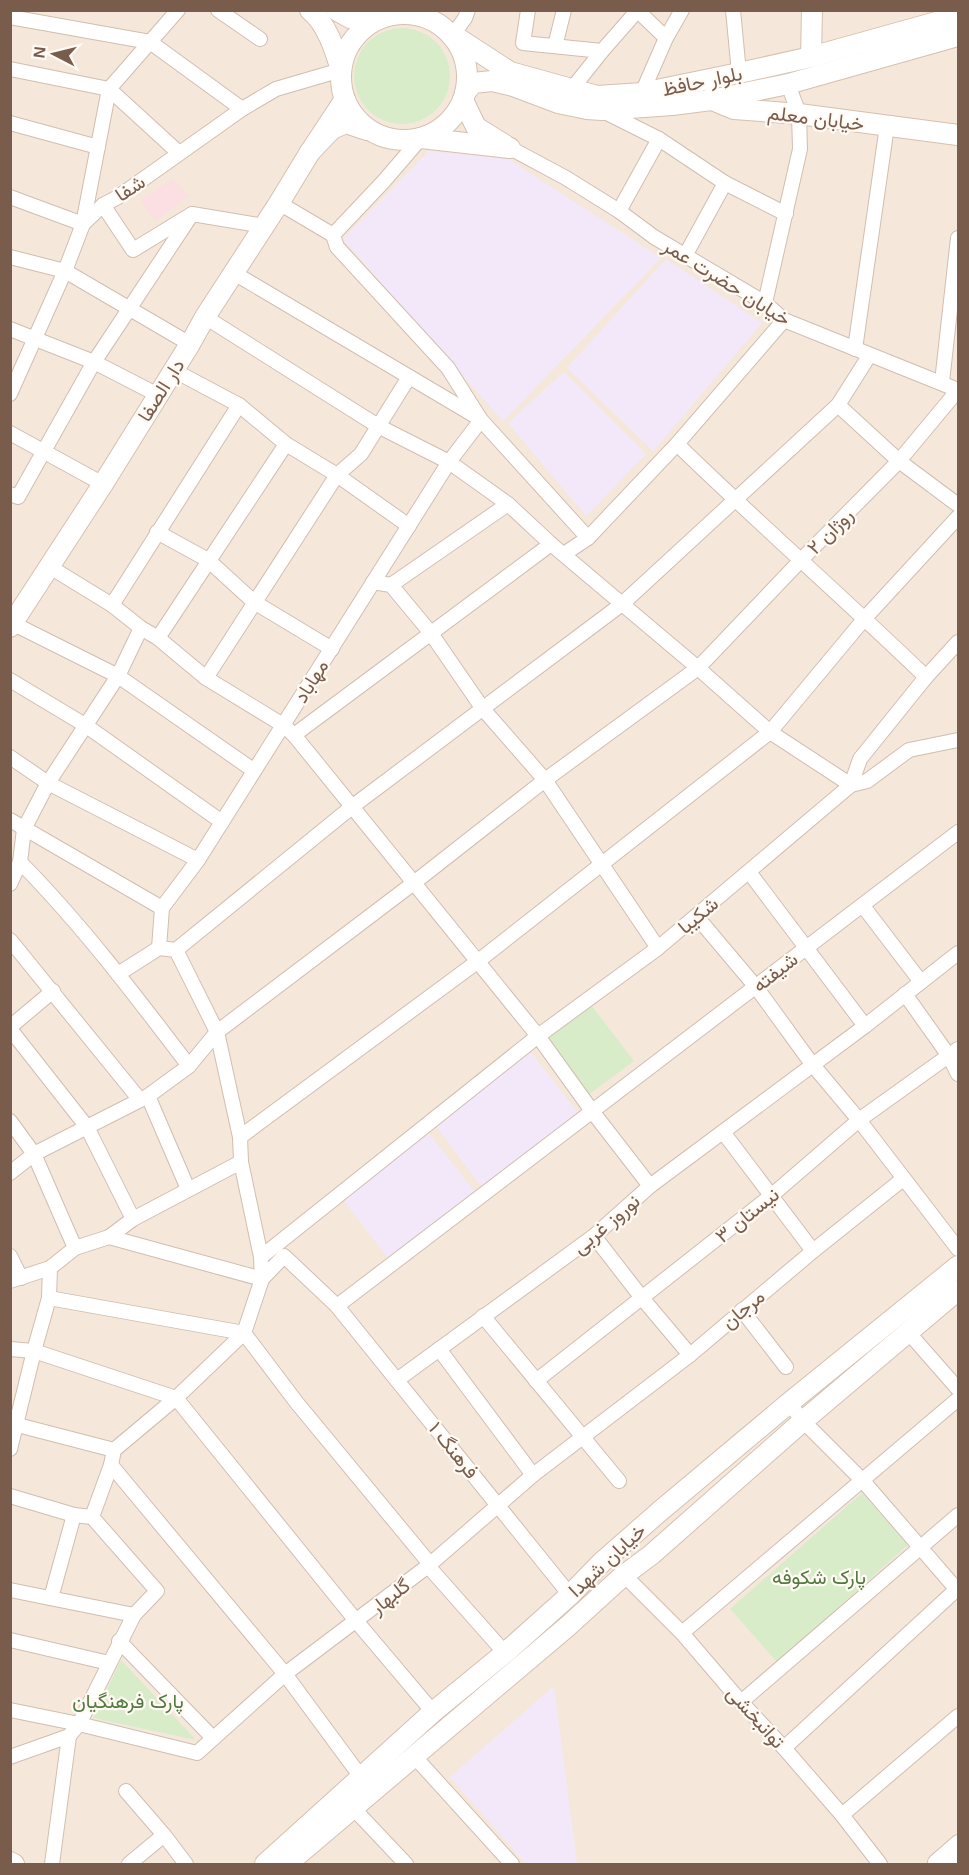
<svg xmlns="http://www.w3.org/2000/svg" width="969" height="1875" viewBox="0 0 969 1875" font-family="Arial,Vazirmatn,sans-serif">
	<rect width="100%" height="100%" fill="#fdf6ec"/>
	<!-- residential -->
	<rect fill="#f5e8da" x="11" y="11" width="947" height="1853"/>
	<!-- education -->
	<g fill="#f3e8fa">
		<path d="M429,151L508,159L661,258L503,421L343,239Z"/>
		<path d="M666,259L762,323L653,451L567,368Z"/>
		<path d="M564,372L646,454L586,516L508,423Z"/>
		<path d="M529,1050L578,1113L481,1186L435,1125Z"/>
		<path d="M426,1130L475,1192L388,1258L341,1197Z"/>
		<path d="M554,1686L577,1864H526L450,1777Z"/>
	</g>
	<!-- medical -->
	<path fill="#fbdfe3" d="M173,178L189,196L155,221L141,200Z"/>
	<!-- green -->
	<g fill="#d8ecc9">
		<circle cx="402" cy="76" r="48"/>
		<path d="M591,1005L634,1061L588,1095L547,1039Z"/>
		<path d="M862,1493L908,1545L777,1662L730,1609Z"/>
		<path d="M121,1660L196,1740L93,1718Z"/>
	</g>
	<g fill="none" stroke-linecap="round" stroke-linejoin="round">
		<!-- street casing -->
		<g stroke="#d1beb0" stroke-width="16">
			<g id="street">
				<path d="M218,10L260,39"/>
				<path d="M528,10L523,43L602,51"/>
				<path d="M733,10L739,73"/>
				<path d="M638,11L666,38"/>
				<path d="M10,17L150,42L242,109"/>
				<path d="M453,35L465,18L468,10"/>
				<path d="M555,46L564,10"/>
				<path d="M10,69L109,89L179,153"/>
				<path d="M571,90L602,51L638,10"/>
				<path d="M642,93L666,38L682,10"/>
				<path d="M603,111L659,139L725,183L786,214"/>
				<path d="M10,123L98,147"/>
				<path d="M510,148L566,178L619,211L654,237L765,303L784,320L958,390"/>
				<path d="M10,197L83,224L109,89L178,10"/>
				<path d="M279,203L333,235L337,247L448,368L481,420L588,538"/>
				<path d="M103,205L133,250L192,214L264,226"/>
				<path d="M619,211L659,139"/>
				<path d="M333,235L384,181L421,138"/>
				<path d="M686,254L725,183"/>
				<path d="M10,257L65,271L190,344"/>
				<path d="M234,273L477,417"/>
				<path d="M765,303L800,149L799,114L788,84"/>
				<path d="M205,317L378,426L449,462L508,504L551,544L698,668L770,732L851,785"/>
				<path d="M10,329L94,362L158,395"/>
				<path d="M855,349L887,126"/>
				<path d="M173,370L239,405L286,444L337,475L409,526"/>
				<path d="M942,382L958,238"/>
				<path d="M10,394L65,271L83,224L103,205L118,197L242,109L276,89L341,70"/>
				<path d="M838,405L899,461L958,505"/>
				<path d="M10,433L103,484"/>
				<path d="M677,444C758,523 844,598 926,677"/>
				<path d="M10,494L18,497L94,362L192,214"/>
				<path d="M157,532L208,560L254,602L332,649"/>
				<path d="M564,554L588,538L677,444L784,320"/>
				<path d="M50,567L112,605L141,628L158,638L206,678L283,725L294,735L538,1036L592,1111L650,1186"/>
				<path d="M373,582L391,585L430,632L483,709L545,780L658,948"/>
				<path d="M391,585L508,504"/>
				<path d="M112,605L239,405"/>
				<path d="M10,622L118,676L253,770"/>
				<path d="M158,638L286,444"/>
				<path d="M206,678L337,475L361,454L409,377"/>
				<path d="M10,680L85,725L222,822"/>
				<path d="M294,735L551,544"/>
				<path d="M10,757L48,783L198,860"/>
				<path d="M851,785L860,759L926,677L958,642"/>
				<path d="M10,820L162,908"/>
				<path d="M20,862C82,925 135,995 189,1066"/>
				<path d="M749,872L865,1026"/>
				<path d="M10,884L20,862L24,829L48,783L118,676L141,628"/>
				<path d="M863,906L921,982"/>
				<path d="M697,917L756,987L812,1064L859,1120L958,1249"/>
				<path d="M10,940L140,1100"/>
				<path d="M159,948L162,908L198,860L449,462L481,420"/>
				<path d="M176,950L353,806L622,604L838,405L869,356"/>
				<path d="M118,974L159,948"/>
				<path d="M905,994L949,1056L958,1074"/>
				<path d="M10,1027L53,991"/>
				<path d="M10,1029L87,1127L133,1219"/>
				<path d="M148,1096L188,1189"/>
				<path d="M10,1121L34,1154L75,1248"/>
				<path d="M723,1132L813,1251"/>
				<path d="M240,1137L477,962L770,732L865,618L958,517"/>
				<path d="M10,1173L34,1154L148,1096L189,1066L217,1032L415,882L545,780L698,668L801,560L899,461L958,390"/>
				<path d="M594,1236L642,1298L690,1355"/>
				<path d="M109,1237L262,1279L284,1256L337,1306L570,1595"/>
				<path d="M10,1256L21,1278"/>
				<path d="M261,1257L538,1036L658,948L851,785L867,781L909,750L958,740"/>
				<path d="M10,1281L50,1268L75,1248L109,1237L133,1219L241,1162"/>
				<path d="M49,1298L244,1333L297,1403L430,1564"/>
				<path d="M337,1306L958,832"/>
				<path d="M742,1310L786,1367"/>
				<path d="M483,1316L619,1481"/>
				<path d="M908,1332L958,1389"/>
				<path d="M10,1349L34,1351L176,1398L357,1622L433,1712"/>
				<path d="M439,1349L533,1475"/>
				<path d="M397,1380L594,1236L650,1186L865,1026L958,953"/>
				<path d="M536,1381L771,1196L859,1120L958,1049"/>
				<path d="M789,1403L803,1421L863,1481L958,1591"/>
				<path d="M10,1423L114,1450"/>
				<path d="M10,1449L34,1351L49,1298L50,1268"/>
				<path d="M111,1465L285,1674L361,1777"/>
				<path d="M10,1496L74,1515L92,1517L157,1591L134,1615L79,1724L69,1736L10,1757"/>
				<path d="M92,1517L111,1465L114,1450L176,1398L244,1333L262,1279L261,1257L241,1162L240,1137L217,1032L176,950L159,948"/>
				<path d="M428,1566L505,1653"/>
				<path d="M624,1575L682,1633L741,1702L784,1748L842,1815L880,1864"/>
				<path d="M10,1590L134,1615"/>
				<path d="M51,1598L74,1515"/>
				<path d="M682,1633L958,1399"/>
				<path d="M10,1640L109,1663"/>
				<path d="M119,1641L213,1738"/>
				<path d="M741,1702L958,1515"/>
				<path d="M10,1710L79,1724L197,1753L285,1674L428,1566L533,1475L690,1355L813,1251L903,1179"/>
				<path d="M784,1748L957,1589"/>
				<path d="M414,1756L512,1864"/>
				<path d="M126,1791L164,1835L186,1864"/>
				<path d="M354,1809L406,1864"/>
				<path d="M842,1815L958,1716"/>
				<path d="M935,1862L958,1842"/>
				<path d="M52,1864L69,1736"/>
				<path d="M129,1864L164,1835"/>
			</g>
		</g>
		<!-- secondary casing -->
		<g stroke="#d6c0b0" stroke-width="22">
			<g id="secondary">
				<path d="M310,10C327,24 335,50 341,70"/>
				<path d="M336,10L350,18L379,19"/>
				<circle cx="404" cy="77" r="63"/>
				<path d="M453,35L510,72L597,96L642,93L739,73L811,57L958,16"/>
				<path d="M811,57L812,10"/>
				<path d="M465,93L473,83L492,81L513,86L558,103L587,109L602,110L672,105L711,100L788,84L958,36"/>
				<path d="M345,99L310,152L332,129L346,123L367,130"/>
				<path d="M710,99L734,109L799,114L958,135"/>
				<path d="M463,100L476,127L505,145"/>
				<path d="M421,138L510,148"/>
				<path d="M10,627L103,484L190,344L205,317L279,203L310,152"/>
				<path d="M10,1862L14,1864"/>
				<path d="M265,1864L433,1712L505,1653L570,1595L602,1562L659,1512L789,1403L958,1266"/>
				<path d="M287,1864L568,1626L624,1575L651,1555L803,1421L958,1290"/>
				<path d="M939,1864L958,1858"/>
			</g>
		</g>
		<!-- street -->
		<use href="#street" stroke="#fff" stroke-width="14"/>
		<!-- secondary -->
		<use href="#secondary" stroke="#fff" stroke-width="20"/>
	</g>
	<g text-anchor="middle" stroke-width="4.5" stroke-linejoin="round" paint-order="stroke">
		<!-- street labels -->
		<g font-size="20" fill="#7a5c4d" stroke="#fffaf3">
			<text transform="translate(702 81) rotate(-12)" y="7">بلوار حافظ</text>
			<text transform="translate(816 118) rotate(7)" y="7">خیابان معلم</text>
			<text transform="translate(130 188) rotate(-34)" y="7">شفا</text>
			<text transform="translate(727 282) rotate(32)" y="7">خیابان حضرت عمر</text>
			<text transform="translate(161 390) rotate(-58)" y="7">دار الصفا</text>
			<text transform="translate(830 531) rotate(-45)" y="7">روژان ۲</text>
			<text transform="translate(311 681) rotate(-58)" y="7">مهاباد</text>
			<text transform="translate(698 915) rotate(-40)" y="7">شکیبا</text>
			<text transform="translate(775 972) rotate(-38)" y="7">شیفته</text>
			<text transform="translate(747 1215) rotate(-39)" y="7">نیستان ۳</text>
			<text transform="translate(606 1224) rotate(-40)" y="7">نوروز غربی</text>
			<text transform="translate(743 1309) rotate(-40)" y="7">مرجان</text>
			<text transform="translate(454 1450) rotate(51)" y="7">فرهنگ ۱</text>
			<text transform="translate(607 1560) rotate(-43)" y="7">خیابان شهدا</text>
			<text transform="translate(390 1596) rotate(-38)" y="7">گلبهار</text>
			<text transform="translate(756 1717) rotate(48)" y="7">توانبخشی</text>
		</g>
		<!-- park labels -->
		<g font-size="20" fill="#537a41" stroke="#fffaf3">
			<text x="819" y="1584">پارک شکوفه</text>
			<text x="128" y="1708">پارک فرهنگیان</text>
		</g>
	</g>
	<!-- border -->
	<rect width="969" height="1875" fill="none" stroke="#7a5c4d" stroke-width="24"/>
	<!-- north arrow -->
	<g transform="translate(54 54) rotate(277)" stroke="#fffaf3" stroke-width="4.5" paint-order="stroke">
	<path d="M0-4.5L10 22L0 15L-10 22Z" fill="#7a5c4d"/>
	<text y="-9" font-size="16" font-weight="bold" text-anchor="middle" fill="#7a5c4d">N</text>
	</g>
</svg>
